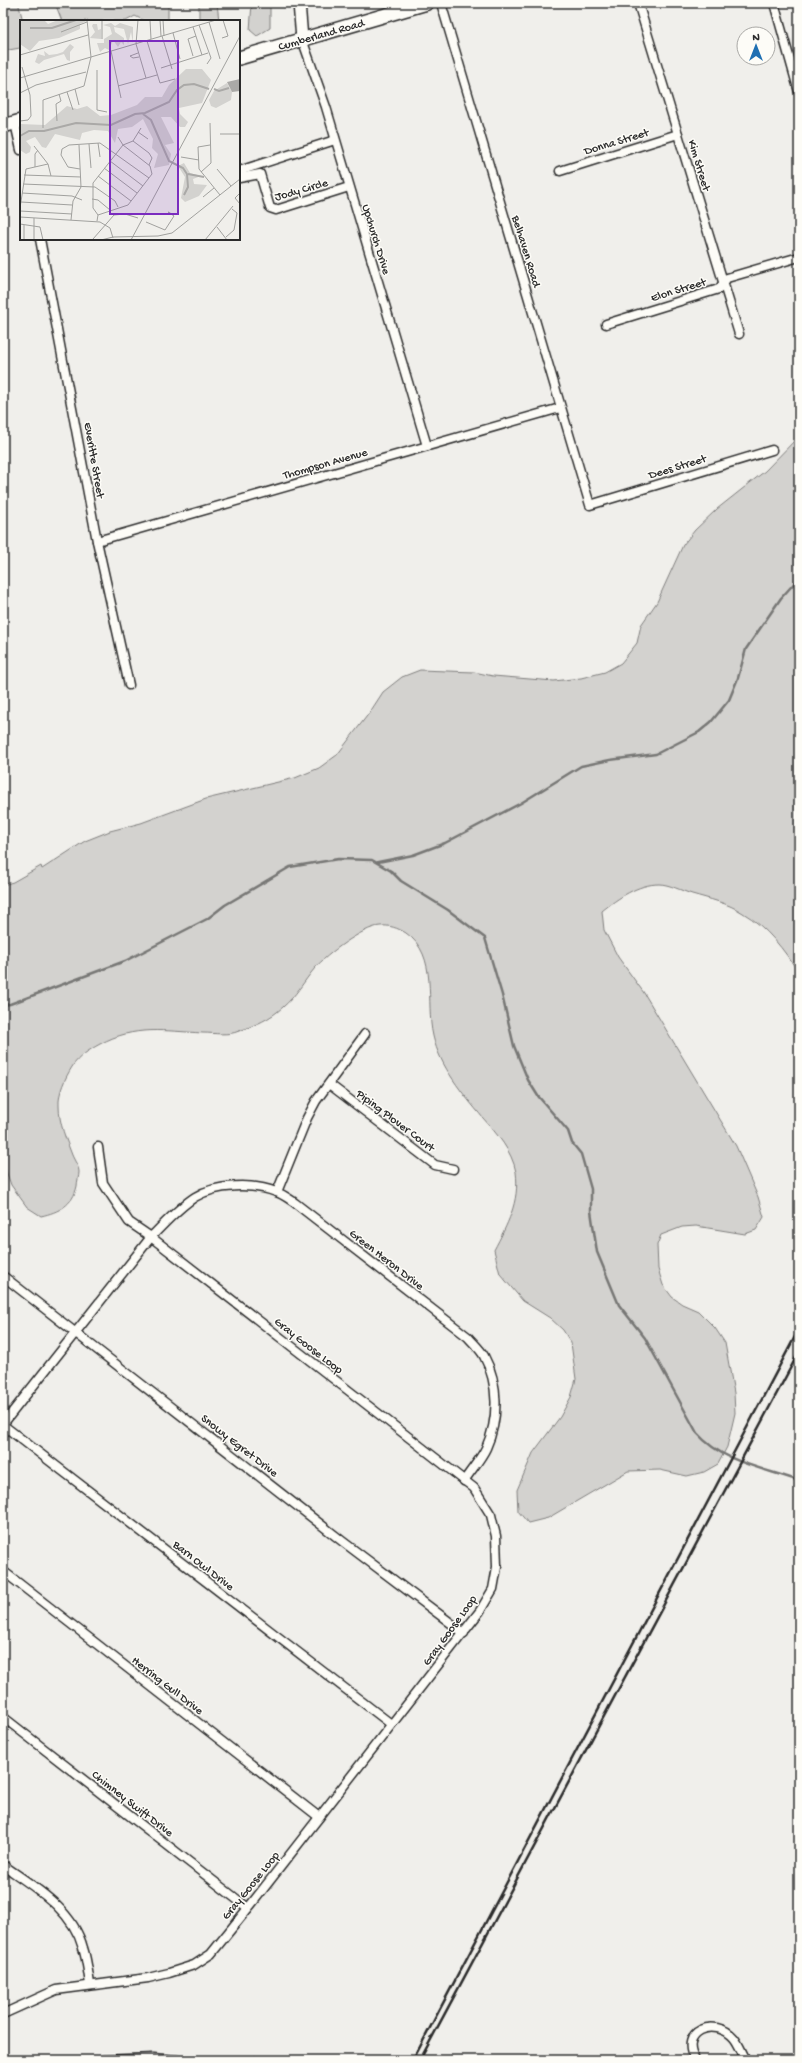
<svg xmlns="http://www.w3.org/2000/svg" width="802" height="2063" viewBox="0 0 802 2063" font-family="'Gochi Hand',sans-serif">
	<rect width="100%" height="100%" fill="#f0efeb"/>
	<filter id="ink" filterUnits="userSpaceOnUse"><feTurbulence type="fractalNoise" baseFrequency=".025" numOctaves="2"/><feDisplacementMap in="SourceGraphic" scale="8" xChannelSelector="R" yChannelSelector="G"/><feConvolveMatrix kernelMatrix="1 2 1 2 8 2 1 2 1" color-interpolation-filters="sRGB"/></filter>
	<g filter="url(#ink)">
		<!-- green -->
		<g fill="#d3d2cf" stroke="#7f7e7d">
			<path d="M3,3H20L19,6L23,21H21L20,48L3,51Z"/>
			<path d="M55,3H168V21H145L135,16L126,21H62Z"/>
			<path d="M199,3H217L219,21H199Z"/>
			<path d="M252,3H270V28L257,36L250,30Z"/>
			<path d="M799,436V973C784,950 767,927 743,913C728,903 709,899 692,894C682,891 669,884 659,884C638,884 618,898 602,911L604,930L618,957L644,993L736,1146L758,1197L764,1217L756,1230L745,1234L696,1226L682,1227L661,1235L657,1245L658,1269L663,1285L672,1297L682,1304L698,1311L715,1328L725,1343L734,1393L735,1413L727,1447L718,1464L704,1472L687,1476L660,1470L628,1471L548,1518L528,1523L518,1511L517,1490L533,1453L560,1417L571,1397L576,1379L571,1343L563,1330L550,1318L523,1301L500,1274L494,1250C507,1225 520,1202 516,1172C512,1151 497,1134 483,1118C463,1094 440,1067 433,1036C425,1002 439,956 406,933C398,928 389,925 380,926C363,927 326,955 315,968C304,981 296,996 283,1007C270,1019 256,1025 239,1031C228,1036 215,1033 203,1033C164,1031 135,1025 100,1044C89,1050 78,1057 72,1067C65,1078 58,1093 59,1106C59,1124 66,1139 72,1155C74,1160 79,1167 79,1172C79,1176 77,1182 77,1186C73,1205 59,1212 41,1216L27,1207L11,1185L3,1162V885L13,882L41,866L42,869L85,841L110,831L141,823L206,799L295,778L319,768L337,755L370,712L383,692L402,677L420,670L474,672L493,676L554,681L581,678L605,672L621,663L637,643L641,625L657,602L683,545L695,530L717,509L765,471Z"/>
		</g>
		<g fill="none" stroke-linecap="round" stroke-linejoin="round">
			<!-- stream -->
			<g stroke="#777775" stroke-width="2.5">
				<path d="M378,862L413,855L445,843L521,803L581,766L610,760L656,754L699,732L711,722L729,700L738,678L746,649L781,598L799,578"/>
				<path d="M3,1005L10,1004L125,961L207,919L225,905L290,867L338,859L372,860L391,871L401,881L448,910L485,938L502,995L514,1046L528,1080L538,1096L568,1131L572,1143L581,1154L591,1189V1211L597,1252L619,1305L645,1338L697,1433C723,1463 764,1468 799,1481"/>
			</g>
			<!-- minor casing -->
			<g stroke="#2b2b2b" stroke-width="11">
				<g id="minor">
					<path d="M441,3L590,505L772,450"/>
					<path d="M638,3L739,334"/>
					<path d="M774,3L799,92"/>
					<path d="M302,39L326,107L427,446"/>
					<path d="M15,123L21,150"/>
					<path d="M239,171L335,140"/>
					<path d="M560,171L678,134"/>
					<path d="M239,178L260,174L270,208L276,210L349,187"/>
					<path d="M40,239L97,541L129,685"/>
					<path d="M606,324L719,289L727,278L799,257"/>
					<path d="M97,541L560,408"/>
					<path d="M329,1084L435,1165L453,1169"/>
					<path d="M98,1147L103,1183L129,1222L151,1237C165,1223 178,1208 195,1197C216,1184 253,1183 276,1192C283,1194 289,1199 295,1203L468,1337C473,1343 480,1349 484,1356C499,1384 499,1419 486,1448C481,1459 471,1470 464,1481"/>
					<path d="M277,1192L307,1118L316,1101L365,1034"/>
					<path d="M3,1276L342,1541L464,1633"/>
					<path d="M3,1424L151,1237L474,1488L491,1515L496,1536L497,1567L493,1589L480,1611L253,1902L211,1954L194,1965L169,1973L148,1978L56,1990L3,2014"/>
					<path d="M3,1425L391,1724"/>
					<path d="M3,1571L319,1817"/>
					<path d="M3,1717L248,1908"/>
					<path d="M3,1865C34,1887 73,1909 83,1948C87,1960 88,1972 90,1984"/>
					<path d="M103,2060L153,2058L177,2060"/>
					<path d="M695,2060C678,2031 715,2016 734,2038C739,2044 742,2053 746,2060"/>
				</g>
			</g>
			<!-- tertiary casing -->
			<g stroke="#2b2b2b" stroke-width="14">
				<path id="tertiary" d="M299,3L302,39"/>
			</g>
			<!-- primary casing -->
			<g stroke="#2b2b2b" stroke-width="16">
				<g id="primary">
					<path d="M239,58L427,3"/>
					<path d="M3,126L21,121"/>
				</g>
			</g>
			<!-- minor -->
			<use href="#minor" stroke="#fdfcf7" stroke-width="8"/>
			<!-- tertiary -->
			<use href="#tertiary" stroke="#fdfcf7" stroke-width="11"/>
			<!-- primary -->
			<use href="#primary" stroke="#fdfcf7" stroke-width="13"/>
			<!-- rail -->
			<g stroke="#2b2b2b" stroke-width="2.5">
				<path d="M413,2060L799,1329"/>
				<path d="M420,2060L799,1352"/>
			</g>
		</g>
	</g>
	<g text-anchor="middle" stroke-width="3" stroke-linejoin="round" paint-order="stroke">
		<!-- street labels -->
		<g font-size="12" fill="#2b2b2b" stroke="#fdfcf7">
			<text transform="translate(321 34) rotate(-16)" y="4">Cumberland Road</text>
			<text transform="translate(616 141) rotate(-17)" y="4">Donna Street</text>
			<text transform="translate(700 165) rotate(73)" y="4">Kim Street</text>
			<text transform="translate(301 189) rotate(-16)" y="4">Jody Circle</text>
			<text transform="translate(377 239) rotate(73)" y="4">Upchurch Drive</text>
			<text transform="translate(527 251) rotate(73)" y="4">Belhaven Road</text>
			<text transform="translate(678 289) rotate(-17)" y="4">Elon Street</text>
			<text transform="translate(95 460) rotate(80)" y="4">Everitte Street</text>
			<text transform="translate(325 463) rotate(-16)" y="4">Thompson Avenue</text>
			<text transform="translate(677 466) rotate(-17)" y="4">Dees Street</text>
			<text transform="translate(396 1120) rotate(37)" y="4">Piping Plover Court</text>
			<text transform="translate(387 1259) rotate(38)" y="4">Green Heron Drive</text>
			<text transform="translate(309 1345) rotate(38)" y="4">Gray Goose Loop</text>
			<text transform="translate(240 1445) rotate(38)" y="4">Snowy Egret Drive</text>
			<text transform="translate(204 1565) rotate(38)" y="4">Barn Owl Drive</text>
			<text transform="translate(449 1630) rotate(-54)" y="4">Gray Goose Loop</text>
			<text transform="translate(168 1685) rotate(38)" y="4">Herring Gull Drive</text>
			<text transform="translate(133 1803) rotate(38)" y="4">Chimney Swift Drive</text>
			<text transform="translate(250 1885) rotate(-51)" y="4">Gray Goose Loop</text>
		</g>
	</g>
	<!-- overview -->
	<g transform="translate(20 20)">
		<rect width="220" height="220" fill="#f0efeb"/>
		<path d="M0,0H24L28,4L38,0H69L60,4V9L39,18L19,21L10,31L0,24ZM91,3L95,6L100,3L113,7V23L111,12L108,24L104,9L94,7L95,12L104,18V25L101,22L98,27L93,20L89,30L85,28L80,32L77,23H84V19L92,14L90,7L83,5ZM73,4H77L78,10L81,9V19L70,18L75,12L72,6ZM50,24L54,27L50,32V41L47,40L44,34L24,40L19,44L15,42L18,34L25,36L24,31L29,35L37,34L43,32ZM166,49H182L191,60L182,83L159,88L160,94L168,102L165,107H160L151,97H141L154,123L145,125L151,134L149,145L134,148L138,134L132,128L133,119L123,99L112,107L98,109L95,123L88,111L74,110L62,113L60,120L35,114L26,128L22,127L15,117L6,121L11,127L10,132L6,134L0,130V104L25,105L47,86L57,89L67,86L80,96L91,95L117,85L125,77H142L149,65ZM207,63L212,72L211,80L196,88L191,86L189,80L194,71ZM164,143L170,153L181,156L173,159L174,164L187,165L179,176L165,182L161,178L165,157L158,146Z" fill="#d3d2cf"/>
		<path d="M220,59V71L212,72L207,62Z" fill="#aaa9a7"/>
		<path fill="none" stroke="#aaa9a7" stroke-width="2" d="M10,8H32L56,0M194,69L199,71L209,68M123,94L131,100L149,141L163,148L167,154L168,167L164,175M0,116L9,111H24L56,103L91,105L115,94L125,93L149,82L157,70L164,65L174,64L189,69M168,154L184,157"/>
		<path fill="none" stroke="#a1a19e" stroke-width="1" d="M67,0L71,37M82,0V19M118,0L116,24L126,58M130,0L131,19M140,0L141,16M143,0L144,16M189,2L200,39M179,5L191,38L187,44M173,7L182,35M41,12L67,2M153,13L160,39M142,16L152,49M202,18L208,16L203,0M127,21L140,63L155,59M91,31L101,78M118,33L110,36L113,38L119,37M0,35L68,15M173,36L168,19L176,16M141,48L188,33M77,50V90L87,92M0,58L196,0M98,66L137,55M55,69L59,85M47,72L53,90M0,73L16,65L66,52M0,101L8,100L11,96L10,75L2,47M37,101L36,84L41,81L39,74M23,108V80L64,66L71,37M118,112L128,119M200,114H220M98,117L103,125L113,121L129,133L132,138L129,145M113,121L121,108M78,123L80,137M69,124L71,148M190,125L178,127L179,149L200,175M14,126L28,144L31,156M161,137L179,140M90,141L123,166M15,147V134L18,130M84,148L117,173M60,149L48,147L41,135L42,129L49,125L80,123L129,158M197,149L211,166M181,152L191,143L190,103M4,155L61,157M78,156L111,181M3,164L75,167L95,181L98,187M2,173L52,176L62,180M220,173L215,178L220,184M183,177L194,168M72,179L78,180L90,190M1,182L52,185M0,188L6,149L28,144M0,191L52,194M0,197L80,202L90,208L93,218M51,200L53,181L61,167L59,125M77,201L78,195L108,185L132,154L130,146L103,125L73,163V188L78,195M126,202L145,210L154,196L148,192L154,195M0,204L20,207L23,220M197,207L207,220M206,217L214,210L217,193L212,189M73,219L94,195L105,194L118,198M4,220V205M14,220V198M81,220L93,217L138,216L152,213L220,159M111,220L220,16M185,220L213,186"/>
		<path fill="#7b2cbf" fill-opacity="0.15" stroke="#7b2cbf" stroke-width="2" d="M90,21H158V194H90Z"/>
		<rect width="220" height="220" fill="none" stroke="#2b2b2b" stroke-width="2"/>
	</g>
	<!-- margin -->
	<rect width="802" height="2063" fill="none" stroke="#fdfcf7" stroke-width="16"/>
	<rect x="8" y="8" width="786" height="2047" fill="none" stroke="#2b2b2b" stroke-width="1.5" filter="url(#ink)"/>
	<!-- north arrow -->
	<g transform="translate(756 46)"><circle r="19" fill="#fdfcf7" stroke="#a9a8a5"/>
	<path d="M0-3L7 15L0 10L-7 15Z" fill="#1f6fb2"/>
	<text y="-6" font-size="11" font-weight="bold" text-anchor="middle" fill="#2b2b2b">N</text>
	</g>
</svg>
